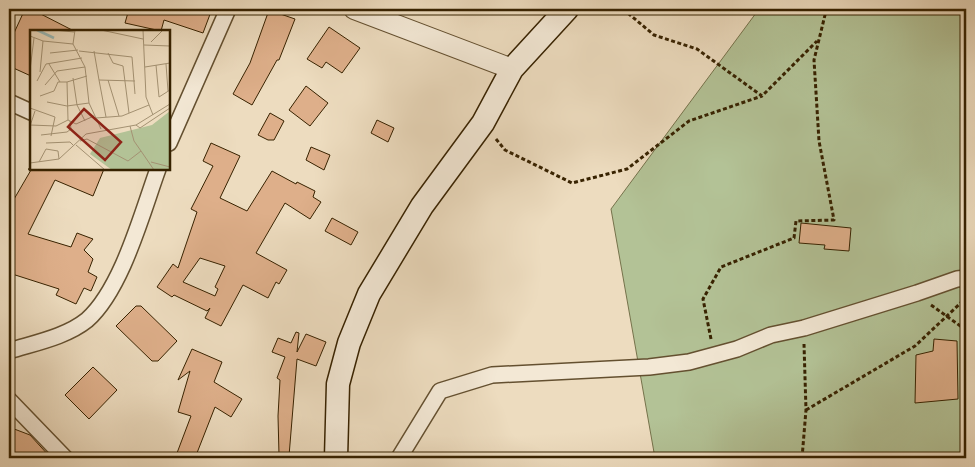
<svg xmlns="http://www.w3.org/2000/svg" width="975" height="467" viewBox="0 0 975 467" font-family="'IM FELL DW Pica',serif">
	<rect width="100%" height="100%" fill="#eddcbf"/>
	<filter id="stains"><feTurbulence type="fractalNoise" baseFrequency=".004" numOctaves="4"/><feColorMatrix values="0 0 0 0 .2 0 0 0 0 .09 0 0 0 0 .02 0 0 0 .5 -.17"/></filter>
	<radialGradient id="worn" r=".72"><stop offset=".6" stop-color="#630" stop-opacity="0"/><stop offset="1" stop-color="#630" stop-opacity=".3"/></radialGradient>
	<!-- green -->
	<path fill="#b3c296" stroke="#75724b" d="M759,9H966V458H655L611,209Z"/>
	<!-- building -->
	<g fill="#deaf8a" stroke="#372200" fill-rule="evenodd">
		<path d="M25,9H31L74,31H31V76L9,66V44Z"/>
		<path d="M129,9H212L203,33L164,20L161,31L125,23Z"/>
		<path d="M269,10L295,19L279,60H277L252,105L233,94L250,63Z"/>
		<path d="M329,27L360,48L342,73L326,62L322,68L307,59Z"/>
		<path d="M306,86L328,103L310,126L289,110Z"/>
		<path d="M270,113L284,121L274,140H268L258,135Z"/>
		<path d="M377,120L394,128L388,142L371,133Z"/>
		<path d="M211,143L240,156L220,198L247,211L272,171L296,184L297,182L315,191L313,197L321,202L310,219L285,203L256,253L287,270L279,284L276,282L268,298L243,285L221,326L205,318L210,308L207,311L174,295L172,297L157,287L173,264L178,268L197,212L191,209L213,166L203,161ZM200,258L225,266L215,287L218,289L215,296L183,282Z"/>
		<path d="M311,147L330,155L324,170L306,160Z"/>
		<path d="M28,169H104L93,196L55,180L28,234L71,247L77,233L93,239L84,250L93,259L88,272L97,277L91,291L84,288L76,304L56,295L59,289L9,273V222L14,209L10,206L31,170Z"/>
		<path d="M332,218L358,232L351,245L325,231Z"/>
		<path d="M801,223L851,228L849,251L824,249L825,245L799,243Z"/>
		<path d="M136,306H141L177,341L158,361H152L116,326Z"/>
		<path d="M296,332L299,333L297,352L306,334L326,342L316,366L297,359L289,456L279,455L278,416L280,380L277,378L285,357L272,352L278,338L291,343Z"/>
		<path d="M934,339L957,341L958,399L915,403L916,355L933,351Z"/>
		<path d="M192,349L222,362L214,382L242,399L231,417L215,407L195,458L177,453L191,416L178,412L190,371L178,380Z"/>
		<path d="M93,367L117,390L89,419L65,395Z"/>
		<path d="M9,427L30,435L51,458H9Z"/>
	</g>
	<g fill="none" stroke-linecap="round" stroke-linejoin="round">
		<!-- minor casing -->
		<g stroke="#645030" stroke-width="18">
			<g id="minor">
				<path d="M9,102L31,112"/>
				<path d="M169,143L228,9"/>
				<path d="M9,351C34,343 66,337 87,320C122,289 142,213 158,169"/>
				<path d="M9,400L65,458"/>
				<path d="M399,458L440,391L492,375L649,367L689,362L737,349L771,335L804,328L917,293L957,279L966,278"/>
			</g>
		</g>
		<!-- tertiary casing -->
		<g stroke="#645030" stroke-width="22">
			<path id="tertiary" d="M354,9L512,69"/>
		</g>
		<!-- secondary casing -->
		<g stroke="#372200" stroke-width="25">
			<path id="secondary" d="M336,458L338,384L349,343L369,294L422,206L483,123L512,69L567,9"/>
		</g>
		<!-- path -->
		<g stroke="#372200" stroke-width="3" stroke-dasharray="4 2.5" stroke-linecap="butt">
			<path d="M623,9L654,35L697,49L762,96L817,41"/>
			<path d="M496,139L505,150L572,183L627,169L689,121L762,96"/>
			<path d="M931,305L966,330"/>
			<path d="M711,339L703,299L721,267L794,238L796,221L834,220L819,141L814,60L825,15L819,9"/>
			<path d="M806,410L915,346L966,298"/>
			<path d="M802,458L806,410L804,344"/>
		</g>
		<!-- minor -->
		<use href="#minor" stroke="#f3e8d5" stroke-width="15"/>
		<!-- tertiary -->
		<use href="#tertiary" stroke="#f3e8d5" stroke-width="20"/>
		<!-- secondary -->
		<use href="#secondary" stroke="#f3e8d5" stroke-width="22"/>
	</g>
	<!-- overview -->
	<g transform="translate(30 30)">
		<rect width="140" height="140" fill="#eddcbf"/>
		<path d="M140,81V140H82L60,124L70,108L122,95Z" fill="#b3c296"/>
		<path fill="none" stroke="#9abab8" stroke-width="2.5" d="M7,0L24,8"/>
		<path fill="none" stroke="#a49273" stroke-width="1" d="M24,0L44,2M45,0L43,14L55,37L59,73L71,99M71,0L113,9M113,0L116,67L123,85M0,6L13,11L43,14M121,12L133,0M114,15L140,16M49,21L102,27L105,64M64,21L69,50M20,23L48,20M78,23L83,33L93,36L99,83M19,34L30,52M136,34L138,61M126,35L129,67L140,60M115,37L140,33M0,40L4,8M10,42L13,11M57,46L37,52L38,90L46,94L64,86M43,48L47,75L55,91M78,50L89,86M7,51L16,34L52,28M15,55L27,41L55,37M10,66L24,61L28,52H37M17,72L37,76L59,73M0,78L25,87L21,106M76,87L69,50L105,51M66,88L92,86L119,75M0,95L26,96L38,90M106,95L110,98L140,78M0,96L5,81M100,96L104,111L111,121M11,105L37,102L41,99L40,91M50,111L57,109L98,131L111,121L124,140M16,113L40,112L43,115M46,115L75,140M9,132L16,119L28,121L29,129M121,132L140,137M0,133L29,129L56,104L106,95L140,74"/>
		<path fill="#8f2418" fill-opacity="0.15" stroke="#8f2418" stroke-width="2.5" d="M54,79L91,112L75,130L38,97Z"/>
		<rect width="140" height="140" fill="none" stroke="#372200" stroke-width="2.5"/>
	</g>
	<!-- margin -->
	<rect width="975" height="467" fill="none" stroke="#eddcbf" stroke-width="30"/>
	<rect x="10" y="10" width="955" height="447" fill="none" stroke="#372200" stroke-width="2.5"/>
	<rect x="15" y="15" width="945" height="437" fill="none" stroke="#372200"/>
	<rect width="100%" height="100%" filter="url(#stains)"/>
	<rect width="100%" height="100%" fill="url(#worn)"/>
</svg>
